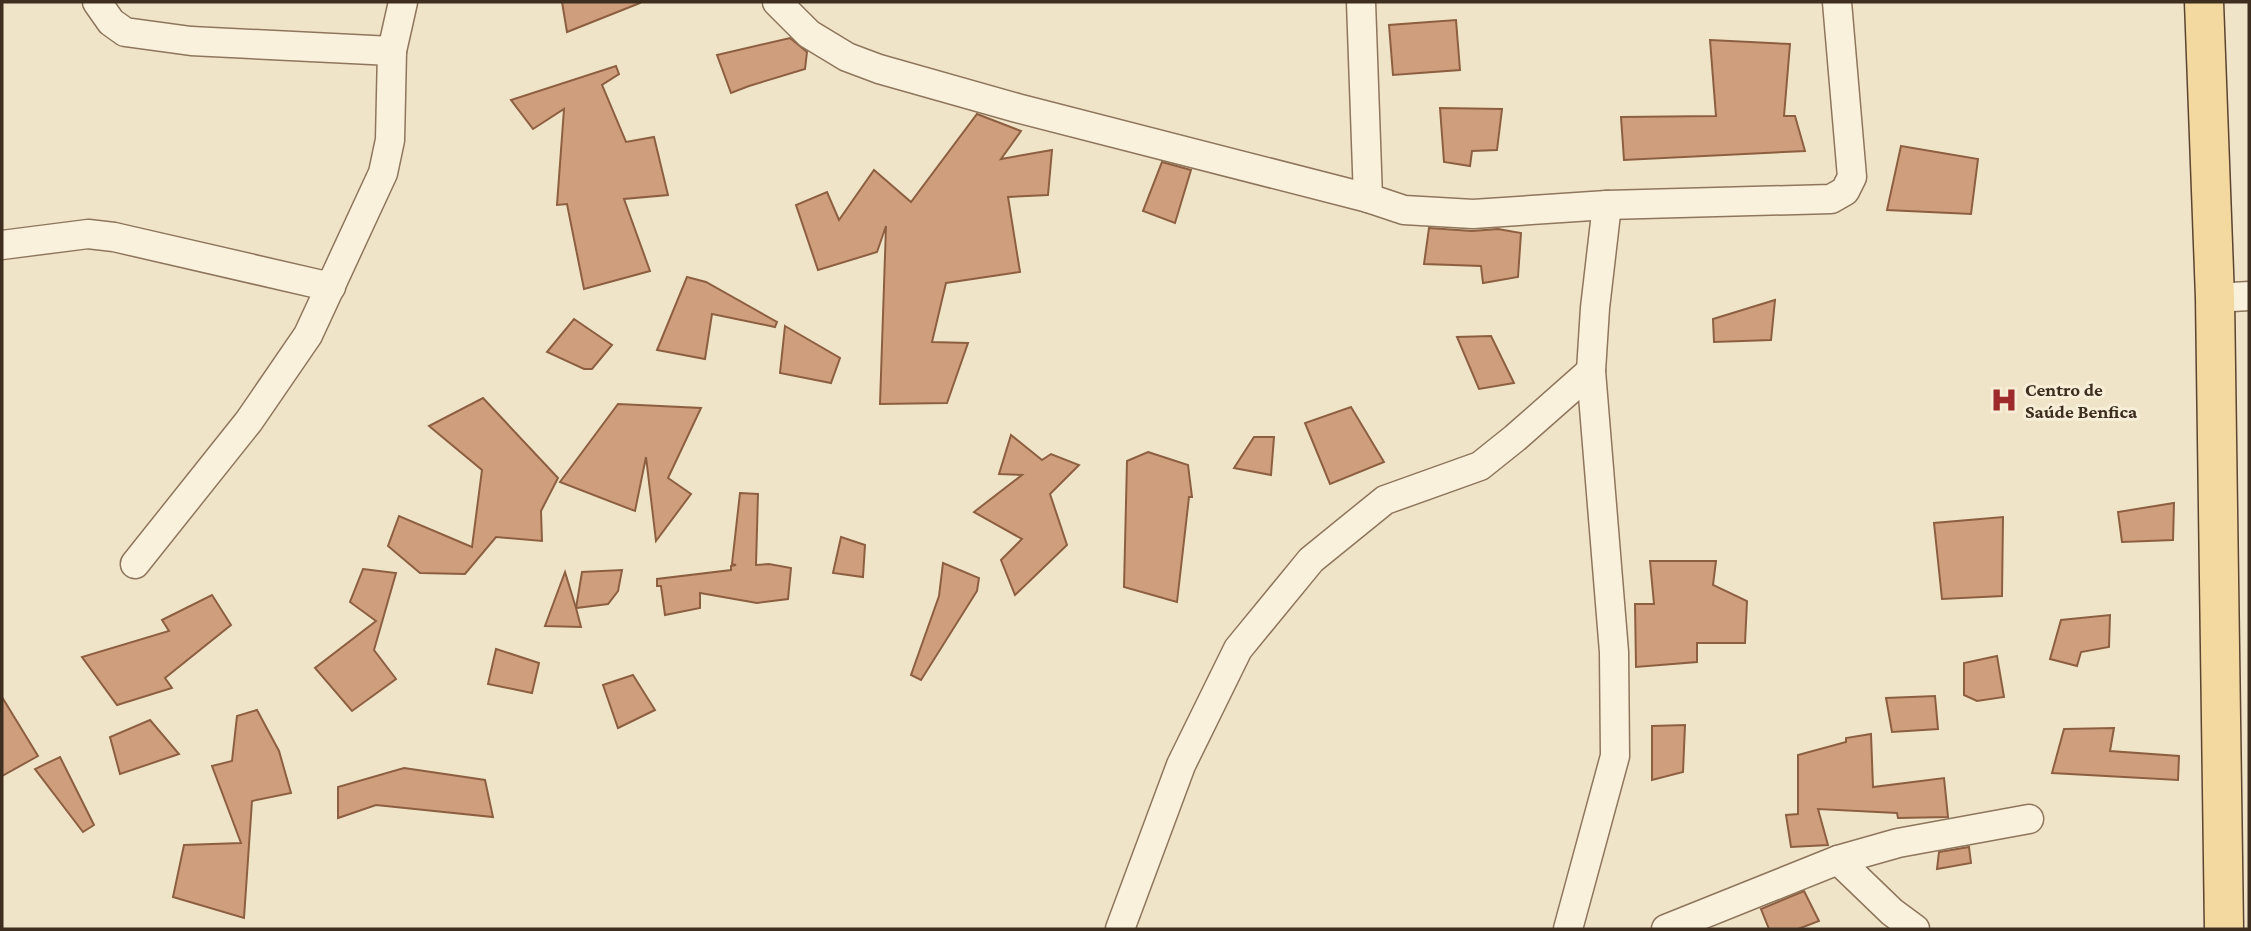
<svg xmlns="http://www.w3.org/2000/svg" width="2251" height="931" viewBox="0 0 2251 931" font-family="'Crimson Pro',serif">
	<rect width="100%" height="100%" fill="#f0e4c8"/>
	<!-- building -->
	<g fill="#cf9f7d" stroke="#8d5f41" stroke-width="2">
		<path d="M562,2H640V3L567,32Z"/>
		<path d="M1456,20L1460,70L1393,75L1389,25Z"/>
		<path d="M790,38L807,52L805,69L749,86L731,93L717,55Z"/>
		<path d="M1710,40L1790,44L1784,116H1795L1805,151L1624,160L1621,117L1716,116Z"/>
		<path d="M616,66L619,74L602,85L626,142L654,137L668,195L624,199L650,271L584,289L567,204L557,205L564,109L533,129L511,100Z"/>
		<path d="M1440,108L1502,109L1497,150L1472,151L1470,166L1444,162Z"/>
		<path d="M977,114L1021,131L1001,159L1052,150L1048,195L1008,197L1020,272L946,283L932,342L968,343L947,403L880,404L886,226L877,252L818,270L796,205L827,192L839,220L874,170L911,202Z"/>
		<path d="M1901,146L1978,159L1971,214L1887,210Z"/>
		<path d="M1162,162L1191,170L1175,223L1143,211Z"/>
		<path d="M1429,228L1472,231L1498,229L1521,233L1518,277L1483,283L1481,266L1424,264Z"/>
		<path d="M687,277L706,282L777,322L775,327L712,314L705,359L657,350Z"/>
		<path d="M1775,300L1771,340L1714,342L1713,319Z"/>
		<path d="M574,319L612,345L592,369H584L547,352Z"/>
		<path d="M785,326L840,358L831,383L780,373Z"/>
		<path d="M1491,336L1514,383L1479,389L1457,337Z"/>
		<path d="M483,398L558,478L541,511L542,541L496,537L465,574L420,573L388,546L399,516L472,547L482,470L429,426Z"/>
		<path d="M618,404L701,408L668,478L691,494L656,541L646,457L635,511L560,482Z"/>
		<path d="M1351,407L1384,462L1330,484L1305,423Z"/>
		<path d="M1011,435L1042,460L1051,454L1079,465L1050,494L1067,545L1015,595L1001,560L1022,539L974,512L1022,475L999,474Z"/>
		<path d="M1254,437H1274L1271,475L1234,468Z"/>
		<path d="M1148,452L1188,465L1192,497H1189L1177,602L1124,587L1127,461Z"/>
		<path d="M740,493L758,494L756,565L769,564L791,568L788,599L757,603L700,593V608L665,615L661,586H657V579L731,570V566L736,565L732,564Z"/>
		<path d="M2174,503L2173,540L2122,542L2118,512Z"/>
		<path d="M2003,517L2002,596L1942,599L1934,523Z"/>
		<path d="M841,537L865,545L863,577L833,573Z"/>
		<path d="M1650,561H1716L1713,585L1747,601L1745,643H1697V662L1636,667L1635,604H1654Z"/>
		<path d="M943,563L979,578L977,591L921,680L911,675L939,596Z"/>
		<path d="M363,569L396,573L374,650L396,679L352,711L315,668L376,621L350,602Z"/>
		<path d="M622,570L618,591L608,604L576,608L582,572Z"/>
		<path d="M565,572L576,608L581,627L545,626Z"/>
		<path d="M212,595L231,625L165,678L172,688L117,705L82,657L169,631L162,620Z"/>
		<path d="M2110,615L2109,647L2081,652L2077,666L2050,659L2061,620Z"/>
		<path d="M496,649L539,663L532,693L488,684Z"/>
		<path d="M1997,656L2004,697L1977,701L1964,695V663Z"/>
		<path d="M633,675L655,710L618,728L603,685Z"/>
		<path d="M1935,696L1938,729L1892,732L1886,698Z"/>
		<path d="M2,697L38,756L2,776Z"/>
		<path d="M257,710L279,751L291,793L252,801L244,918L173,897L184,845L241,843L212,766L232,761L237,716Z"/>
		<path d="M150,720L179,754L120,774L110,737Z"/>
		<path d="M1685,725L1683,772L1652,780V726Z"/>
		<path d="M2114,728L2110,751L2179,756L2178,780L2052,773L2064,729Z"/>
		<path d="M1871,734L1873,787L1944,778L1948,817L1898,818L1897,813L1818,809L1828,845L1791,847L1786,815L1798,814V755L1846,742V738Z"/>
		<path d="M60,757L94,825L83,832L35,769Z"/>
		<path d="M404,768L485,780L493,817L376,805L338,818V787Z"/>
		<path d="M1969,847L1971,863L1937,869L1939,852Z"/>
		<path d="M1804,891L1819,921L1798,929H1769L1761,909Z"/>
	</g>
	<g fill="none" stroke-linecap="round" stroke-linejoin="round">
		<!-- street casing -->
		<g stroke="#8d765c" stroke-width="31">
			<g id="street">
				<path d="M97,2L111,22L125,32L191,41L392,51"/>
				<path d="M777,2L809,34L847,57L879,69L1017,108L1368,198"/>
				<path d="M1361,2L1368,198L1404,210L1473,214L1607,205L1831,199L1845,191L1852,177L1837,2"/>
				<path d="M2,245L88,234L114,237L331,287"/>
				<path d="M2215,298L2249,296"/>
				<path d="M135,564L249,421L308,335L383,173L390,140L392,51L403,2"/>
				<path d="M1838,860L1892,912L1915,929"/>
				<path d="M1120,929L1181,765L1238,649L1311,560L1385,500L1480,466L1515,438L1591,371"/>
				<path d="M1568,929L1615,756L1614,652L1591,371L1595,308L1607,205"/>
				<path d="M1666,929L1838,860L1898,843L2029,819"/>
			</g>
		</g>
		<!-- primary casing -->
		<g stroke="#5b4430" stroke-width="41">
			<path id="primary" d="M2204,2L2215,298L2224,929"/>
		</g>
		<!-- street -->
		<use href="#street" stroke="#faf1dc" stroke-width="28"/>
		<!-- primary -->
		<use href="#primary" stroke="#f3d9a0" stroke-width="38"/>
	</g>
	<!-- icons -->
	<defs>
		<g id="hospital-bare" transform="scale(2.1)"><path d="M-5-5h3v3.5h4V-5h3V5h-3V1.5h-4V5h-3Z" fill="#9e2a2b" stroke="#f7eed8" stroke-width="2.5" paint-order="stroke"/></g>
	</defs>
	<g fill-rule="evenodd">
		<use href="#hospital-bare" x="2004" y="400"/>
	</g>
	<g text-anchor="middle" stroke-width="6" stroke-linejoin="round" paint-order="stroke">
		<!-- poi labels -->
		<g font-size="19" font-weight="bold" fill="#3d2e20" stroke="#f7eed8" text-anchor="start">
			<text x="2025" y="396">Centro de<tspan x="2025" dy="22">Saúde Benfica</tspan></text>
		</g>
	</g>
	<!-- border -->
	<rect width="2251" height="931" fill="none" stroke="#3d2e20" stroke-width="7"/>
</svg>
